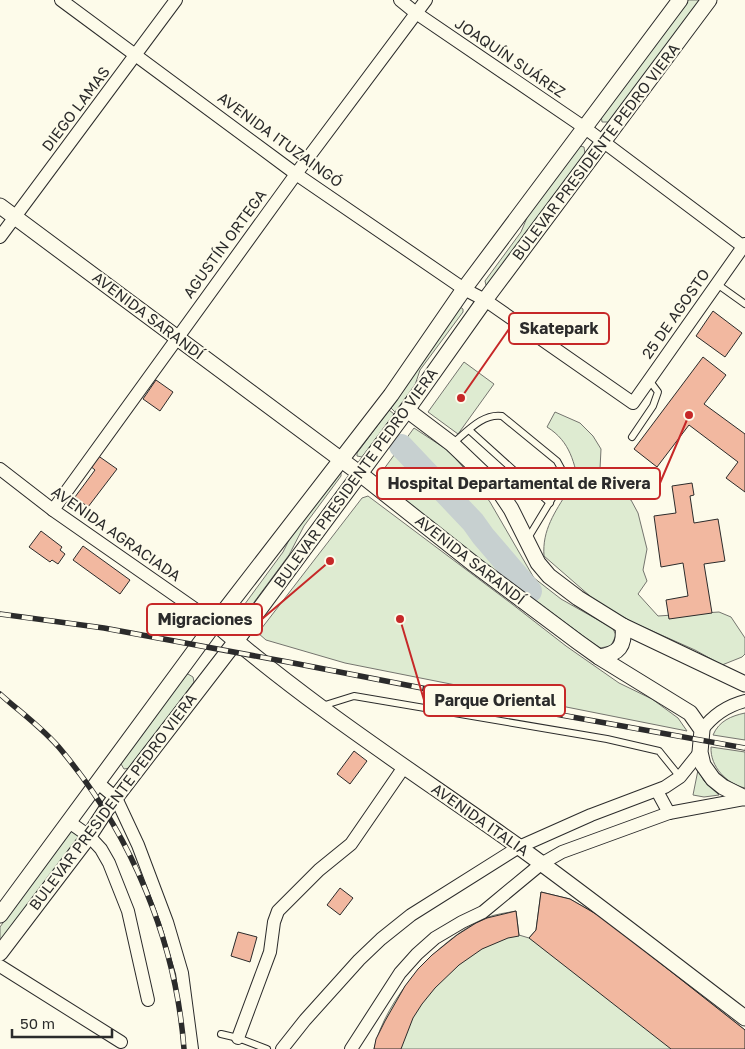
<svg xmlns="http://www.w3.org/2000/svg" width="745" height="1049" viewBox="0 0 745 1049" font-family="'Golos Text',sans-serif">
	<rect width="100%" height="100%" fill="#fdfbea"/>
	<!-- green -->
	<g fill="#deebd1" stroke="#74746e">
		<path d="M687,0H700L609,122H602L601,115Z"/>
		<path d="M580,146L584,147L585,154L489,285H486L485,281L521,232L531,208Z"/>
		<path d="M460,307L463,309V312L420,370L415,385L395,412L391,408Z"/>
		<path d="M464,362L494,384L458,434L428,412Z"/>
		<path d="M389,410L394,414L362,457L357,456V453Z"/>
		<path d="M555,412L580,423L593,436L601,449L600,469L590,483L603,495L621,496L631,500L638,513L647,549L643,570L647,581L638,594L658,616L719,612L731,617L745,638V654L742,657L722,665L695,650L632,622L598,603L544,556C542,530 555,512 568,491L580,488C574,463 571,442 547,427Z"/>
		<path d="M414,428L449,451L469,474L490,502L534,578L561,599L607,625L612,627L616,635L611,646L600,648L594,644L397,498L378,477Z"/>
		<path d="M341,471V476L304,526L289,555L249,609L245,613L239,612L283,552L295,528Z"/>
		<path d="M368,496L512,604L566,646L619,683L652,699L678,718L687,731L345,663L266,640L258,633L362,498Z"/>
		<path d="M188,674L193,677L194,682L130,768L124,769L121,764L122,761L185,675Z"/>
		<path d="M745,713V740L713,735C719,721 731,716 745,713Z"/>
		<path d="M711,747L745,752V788C727,784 710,767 711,747Z"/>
		<path d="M698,770L704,781L719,795L704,797L693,795Z"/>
		<path d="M72,829L81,834L0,943V927Z"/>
		<path d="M541,892L570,899L603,918L745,1030V1049H374C385,999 439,938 486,918C495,914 506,913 516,911L519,935L529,938L536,930Z"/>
	</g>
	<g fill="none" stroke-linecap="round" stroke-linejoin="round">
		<!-- river -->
		<path stroke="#c7d0d0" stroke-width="24" d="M401,446L473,522L483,536L530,591"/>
	</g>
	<!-- building -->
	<g fill="#f2b8a0" stroke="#2b2b2b">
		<path d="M713,311L742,333L725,357L696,336Z"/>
		<path d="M703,357L726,375L704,404L745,434V492L726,478L738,462L689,425L657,467L634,449Z"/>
		<path d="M156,380L173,392L160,411L143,399Z"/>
		<path d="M97,455L117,469L88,507L75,497L95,470L89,465Z"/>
		<path d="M692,483L694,495L690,496L694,523L718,519L725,561L704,564L712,613L669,619L666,600L688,596L683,563L661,567L654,516L676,513L672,486Z"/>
		<path d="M41,531L62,547L60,550L65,554L58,564L52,560L50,562L29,547Z"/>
		<path d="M83,546L130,580L120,594L73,560Z"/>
		<path d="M354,751L367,761L350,784L337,774Z"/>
		<path d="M340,888L353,898L340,915L327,905Z"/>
		<path d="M541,892L570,899L603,918L745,1030V1049H671L529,938L536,930Z"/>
		<path d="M516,911L519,936L508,938L482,949L459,965L435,988L422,1004L413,1018L401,1049H374L376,1039L385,1021L405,986L418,969L432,955L457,935L476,923L487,918Z"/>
		<path d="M238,932L257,937L250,962L231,956Z"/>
	</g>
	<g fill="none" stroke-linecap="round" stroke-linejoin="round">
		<!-- service casing -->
		<g stroke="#2b2b2b" stroke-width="8">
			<g id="service">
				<path d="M717,284L745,304"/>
				<path d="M469,430L550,503"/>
				<path d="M632,437L653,406L658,392L649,380"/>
				<path d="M452,444C466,433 482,413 502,416L557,461L563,472L562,482L528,538"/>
				<path d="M322,706L354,696L607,739L659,751L680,777"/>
				<path d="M221,1034L238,1038L267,1049"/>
			</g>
		</g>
		<!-- minor casing -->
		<g stroke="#2b2b2b" stroke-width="14">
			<g id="minor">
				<path d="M61,0L296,174L464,289L485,300L633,403L745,244"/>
				<path d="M400,0L416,13L585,128L745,248"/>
				<path d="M0,237L176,0"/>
				<path d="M0,469L53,510L215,623"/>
				<path d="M53,510L296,174L426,0"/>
				<path d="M702,730C713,715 726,706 745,701"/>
				<path d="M98,783L116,798L138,845L167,922L182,973L192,1049"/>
				<path d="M657,791L669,813"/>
				<path d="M69,822L89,836L101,849L109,863L128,911L148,1000"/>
				<path d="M0,966L121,1042"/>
				<path d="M238,1038L270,952L274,922L278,911L319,870L351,844L404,767"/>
				<path d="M282,1049L305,1020L359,960L381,939L411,915L519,847L591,815L665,787L680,777L700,752"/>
				<path d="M351,1049L400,973L417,954L435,938L462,922L483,912L541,864L562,852L669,813L745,799"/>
			</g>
		</g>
		<!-- tertiary casing -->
		<g stroke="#2b2b2b" stroke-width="17">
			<g id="tertiary">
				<path d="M0,206L359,473L475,565L578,642L599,657L690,713L702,730L700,752L703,765L713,779L723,787L745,798"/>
				<path d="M407,410L452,444L495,485L511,509L538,563L549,576L578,598L623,626L745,684"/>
				<path d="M215,623C310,706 417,774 519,847C595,902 670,961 745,1018"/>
				<path d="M599,657C619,654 625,646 623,626"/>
				<path d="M0,915L215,623L391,395L464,289L680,0"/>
				<path d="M0,953L89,836L106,810L233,645L407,410L485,300L709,0"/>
			</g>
		</g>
		<!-- service -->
		<use href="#service" stroke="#fdfbea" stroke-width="6"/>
		<!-- minor -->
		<use href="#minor" stroke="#fdfbea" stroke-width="12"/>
		<!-- tertiary -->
		<use href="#tertiary" stroke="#fdfbea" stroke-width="15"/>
		<!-- rail casing -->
		<g stroke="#2b2b2b" stroke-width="5.5">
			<g id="rail">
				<path d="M0,614L104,628L288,662L561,715L745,748"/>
				<path d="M0,694C20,712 44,729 62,751C131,834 176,941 184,1049"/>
			</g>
		</g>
		<!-- rail -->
		<use href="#rail" stroke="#fdfbea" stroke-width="4" stroke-dasharray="11" stroke-linecap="butt"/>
	</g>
	<g text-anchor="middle" stroke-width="4" stroke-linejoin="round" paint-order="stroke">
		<!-- street labels -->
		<g font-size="15" fill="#2b2b2b" stroke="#fdfbea">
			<text transform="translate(510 58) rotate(34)" y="5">JOAQUÍN SUÁREZ</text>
			<text transform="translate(76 109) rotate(-53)" y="5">DIEGO LAMAS</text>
			<text transform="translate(280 140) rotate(36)" y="5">AVENIDA ITUZAINGÓ</text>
			<text transform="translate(596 152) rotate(-53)" y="5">BULEVAR PRESIDENTE PEDRO VIERA</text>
			<text transform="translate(225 244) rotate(-54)" y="5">AGUSTÍN ORTEGA</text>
			<text transform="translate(676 314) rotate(-55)" y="5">25 DE AGOSTO</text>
			<text transform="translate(148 316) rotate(37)" y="5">AVENIDA SARANDÍ</text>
			<text transform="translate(356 478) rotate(-54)" y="5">BULEVAR PRESIDENTE PEDRO VIERA</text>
			<text transform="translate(116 534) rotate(35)" y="5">AVENIDA AGRACIADA</text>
			<text transform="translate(470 560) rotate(38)" y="5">AVENIDA SARANDÍ</text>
			<text transform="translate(113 802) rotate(-53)" y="5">BULEVAR PRESIDENTE PEDRO VIERA</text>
			<text transform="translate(480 820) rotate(35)" y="5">AVENIDA ITALIA</text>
		</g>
	</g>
	<!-- callouts -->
	<path fill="none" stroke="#c62828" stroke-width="2" d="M461 398L509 329M689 415L660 483M330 561L262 619M400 619L424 700"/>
	<g fill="#c62828" stroke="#fdfbea" stroke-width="2">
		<circle cx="461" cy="398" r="5"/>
		<circle cx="689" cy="415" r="5"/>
		<circle cx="330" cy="561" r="5"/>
		<circle cx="400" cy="619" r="5"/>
	</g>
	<g fill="#fdfbea" stroke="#c62828" stroke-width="2">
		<rect x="509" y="313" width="100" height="31" rx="5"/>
		<rect x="377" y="468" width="283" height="31" rx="5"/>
		<rect x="147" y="604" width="115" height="31" rx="5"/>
		<rect x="424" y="685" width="141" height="31" rx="5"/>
	</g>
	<g font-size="16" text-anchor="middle" font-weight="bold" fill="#2b2b2b">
		<text x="559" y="334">Skatepark</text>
		<text x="519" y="489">Hospital Departamental de Rivera</text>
		<text x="205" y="625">Migraciones</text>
		<text x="495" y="706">Parque Oriental</text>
	</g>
	<!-- scale -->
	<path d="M12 1029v8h100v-8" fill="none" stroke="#2b2b2b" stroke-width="2.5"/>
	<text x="20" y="1029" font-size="15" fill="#2b2b2b" stroke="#fdfbea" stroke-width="4" paint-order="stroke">50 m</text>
</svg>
